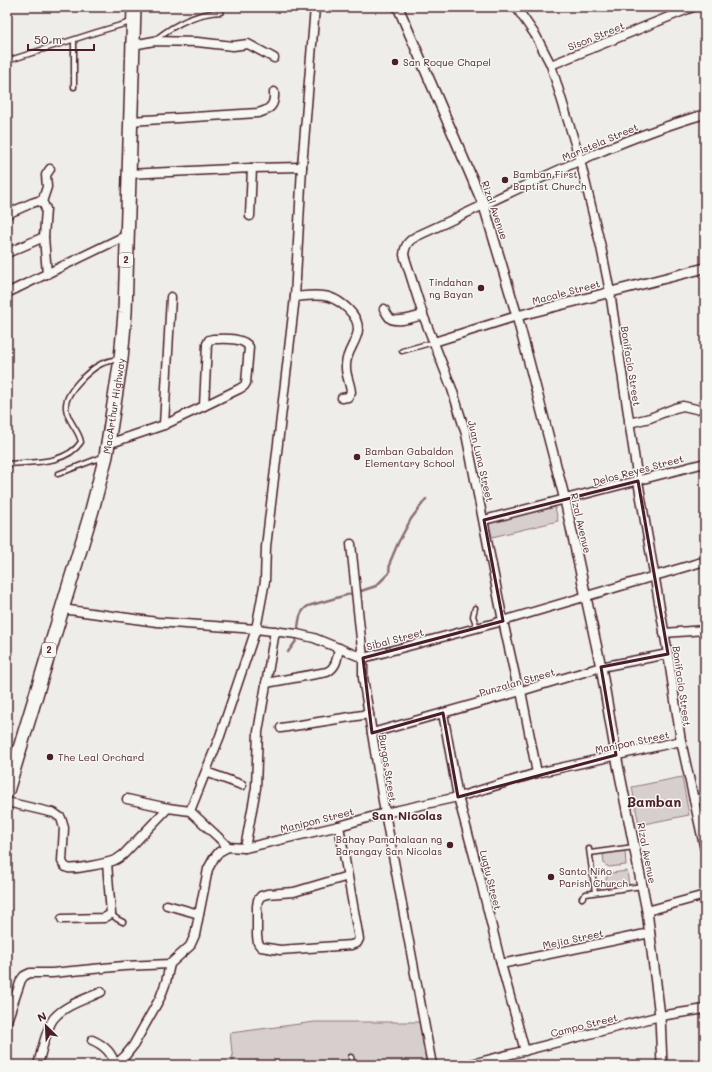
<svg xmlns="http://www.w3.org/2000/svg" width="712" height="1072" viewBox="0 0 712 1072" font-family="Mali,sans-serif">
	<rect width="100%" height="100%" fill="#efedea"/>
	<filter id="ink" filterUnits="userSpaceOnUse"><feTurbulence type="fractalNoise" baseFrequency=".025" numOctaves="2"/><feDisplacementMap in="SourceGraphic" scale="8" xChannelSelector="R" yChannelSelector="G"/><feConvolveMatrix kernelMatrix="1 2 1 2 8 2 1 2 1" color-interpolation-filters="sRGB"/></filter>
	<g filter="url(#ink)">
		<!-- green -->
		<g fill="#d7cfce" stroke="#90777c">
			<path d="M555,507L558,521L492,537L489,523Z"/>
			<path d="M682,777L689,815L639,825L632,787Z"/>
			<path d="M625,851L626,865L609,867L604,864L603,854Z"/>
			<path d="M627,871L629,885L608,888L606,878L611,873Z"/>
			<path d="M315,1022H422L434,1065H171L233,1062L230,1033Z"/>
		</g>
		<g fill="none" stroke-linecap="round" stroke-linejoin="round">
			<!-- stream -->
			<g stroke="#8a6f74" stroke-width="2.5">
				<path d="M358,592L376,586L389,573L390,562L398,543L411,519L426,499"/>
				<path d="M298,629C299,620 299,612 308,606L350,594"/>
				<path d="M288,652L296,641V637"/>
			</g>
			<!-- service casing -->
			<g stroke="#4a1f2b" stroke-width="7">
				<g id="service">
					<path d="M156,39C175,24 196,13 221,12"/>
					<path d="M7,61L97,32L131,22"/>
					<path d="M74,87V40"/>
					<path d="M402,351L434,342"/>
					<path d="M7,464C30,462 66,465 81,442C79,430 67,421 66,408C64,393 89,370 101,364C107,361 113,360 119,359"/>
					<path d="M58,474L102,457"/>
					<path d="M475,608L473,616L477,627"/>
					<path d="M589,849L595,892"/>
					<path d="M590,853L634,847"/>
					<path d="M582,898L586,894L642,886"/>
					<path d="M111,914L117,919L123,922"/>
					<path d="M351,1057L353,1065"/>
				</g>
			</g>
			<!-- minor casing -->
			<g stroke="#4a1f2b" stroke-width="11">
				<g id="minor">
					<path d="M516,7L536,36L551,65L580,160L601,247L610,292L638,481L668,654L681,741L705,850"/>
					<path d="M133,45L154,41L197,42L233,46L248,44L274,58"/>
					<path d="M551,65L693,7"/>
					<path d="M130,121L258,113C270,110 275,105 274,92"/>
					<path d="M128,174L252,168L302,167"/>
					<path d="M42,202L47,187L46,175L50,169"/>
					<path d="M7,214L32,203L38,201L42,202L44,205L46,209L44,237L47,274"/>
					<path d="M250,216L252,168"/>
					<path d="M7,253L44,237"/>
					<path d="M7,293L127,235"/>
					<path d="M295,297C305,296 318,294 329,297C341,301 359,315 358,330C357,342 346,352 346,365C345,374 350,382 351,392L348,397L342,398"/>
					<path d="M384,309C386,312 388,317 391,319C399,323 414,317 423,315"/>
					<path d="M213,339C224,339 243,337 249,347L246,383L244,386L239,389L204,406L207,344L209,340Z"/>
					<path d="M434,342L517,316"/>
					<path d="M629,423L650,418L675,408L683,406L696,409"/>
					<path d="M164,425L171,297"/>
					<path d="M108,444L164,425L204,406"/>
					<path d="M484,520L705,463"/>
					<path d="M351,544L363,658V678L385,813L432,1065"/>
					<path d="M62,609L157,622L256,629L297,634L314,638L363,658L503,621L705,561"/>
					<path d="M664,633L705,630"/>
					<path d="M266,683L327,672C337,667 337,658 339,648"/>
					<path d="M443,713L458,797L480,878L501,964L525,1051"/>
					<path d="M281,728L369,714"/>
					<path d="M372,733L521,691L601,667L668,654"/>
					<path d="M206,772L242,785"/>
					<path d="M537,773L521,691L516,680L503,621L466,434L452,389L423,315L404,255C405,245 408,241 417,236C512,193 605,143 705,114"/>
					<path d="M127,799L168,808L190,811L218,837L228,847"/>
					<path d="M694,800L705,798"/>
					<path d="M7,802L54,813L61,818L64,828L62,861C63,864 64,867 68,868C74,870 108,863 115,860C118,859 121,856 123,855L168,808"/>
					<path d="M190,811L220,736L256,629L265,581L266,547L295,297L302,167L315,7"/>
					<path d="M339,826L359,939L357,943L351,945L280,950L261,947L258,943L257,936V906L258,900L261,896L267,894L294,892L348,876"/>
					<path d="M245,848L256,788L258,732L275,631"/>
					<path d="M167,905L199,914"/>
					<path d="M647,911L705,895"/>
					<path d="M62,919L104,918L111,914L107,863"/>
					<path d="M501,964L650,933"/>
					<path d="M7,1021L21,980L24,976L30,973H52L124,966L170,964"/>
					<path d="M92,1040C104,1045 112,1052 115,1065"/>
					<path d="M38,1065C41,1053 47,1026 54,1018C65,1005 86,999 101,992"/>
					<path d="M115,1065L125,1056L133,1046L160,998L166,982L170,964L190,946L195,935L208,869L214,858L219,852L228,847L245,848L339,826L385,813L458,797L537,773L681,741"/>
					<path d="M468,1065L660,1016L705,1009"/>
				</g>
			</g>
			<!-- tertiary casing -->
			<g stroke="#4a1f2b" stroke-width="12">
				<g id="tertiary">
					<path d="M398,7L484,206L517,316L565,500L601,667L616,755L647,911L660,1016L662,1065"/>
					<path d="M517,316L705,268"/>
				</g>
			</g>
			<!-- trunk casing -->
			<g stroke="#4a1f2b" stroke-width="16">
				<g id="trunk">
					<path id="s1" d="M7,791L92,510L106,456L121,359L125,313L134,7"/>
				</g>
			</g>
			<!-- service -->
			<use href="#service" stroke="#f6f6f2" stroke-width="4"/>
			<!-- minor -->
			<use href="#minor" stroke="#f6f6f2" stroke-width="8"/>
			<!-- tertiary -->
			<use href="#tertiary" stroke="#f6f6f2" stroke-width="9"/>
			<!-- trunk -->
			<use href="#trunk" stroke="#f6f6f2" stroke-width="13"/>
		</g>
	</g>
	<!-- marked area -->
	<path fill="none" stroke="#4a1f2b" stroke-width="3" stroke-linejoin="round" d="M638,481L668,654L601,667L616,755L458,797L443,713L372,733L363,658L503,621L484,520Z"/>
	<!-- markers -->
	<g fill="#4a1f2b" stroke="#f6f6f2" stroke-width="1.5">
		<circle cx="395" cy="62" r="4"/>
		<circle cx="505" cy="180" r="4"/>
		<circle cx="481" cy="288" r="4"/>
		<circle cx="357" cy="457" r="4"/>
		<circle cx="50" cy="757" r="4"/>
		<circle cx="450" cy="845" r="4"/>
		<circle cx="551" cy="877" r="4"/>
	</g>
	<g text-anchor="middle" stroke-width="3" stroke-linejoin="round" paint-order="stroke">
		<!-- shield labels -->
		<g fill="#f6f6f2" stroke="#7e6067" stroke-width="1">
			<rect x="119" y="253" width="14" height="14" rx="3"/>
			<rect x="42" y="643" width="14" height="14" rx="3"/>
		</g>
		<g font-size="9" font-weight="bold" fill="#4a1f2b">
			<text x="126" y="263">2</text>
			<text x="49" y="653">2</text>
		</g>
		<!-- street labels -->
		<g font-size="10" fill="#4a1f2b" stroke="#f6f6f2">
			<text transform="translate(596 36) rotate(-22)" y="4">Sison Street</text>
			<text transform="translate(600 142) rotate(-23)" y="4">Maristela Street</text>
			<text transform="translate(495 210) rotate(71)" y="4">Rizal Avenue</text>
			<text transform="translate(566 292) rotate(-15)" y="4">Macale Street</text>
			<text transform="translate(631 366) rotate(81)" y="4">Bonifacio Street</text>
			<text dy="4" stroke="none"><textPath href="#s1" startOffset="400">MacArthur Highway</textPath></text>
			<text transform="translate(481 461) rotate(77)" y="4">Juan Luna Street</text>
			<text transform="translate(638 470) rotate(-15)" y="4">Delos Reyes Street</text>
			<text transform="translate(581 523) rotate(77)" y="4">Rizal Avenue</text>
			<text transform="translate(395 639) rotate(-15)" y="4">Sibal Street</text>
			<text transform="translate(517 682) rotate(-16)" y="4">Punzalan Street</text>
			<text transform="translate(682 686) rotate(82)" y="4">Bonifacio Street</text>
			<text transform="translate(632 742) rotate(-12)" y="4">Manipon Street</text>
			<text transform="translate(388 768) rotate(81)" y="4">Burgos Street</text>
			<text transform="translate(317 820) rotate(-14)" y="4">Manipon Street</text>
			<text transform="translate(647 853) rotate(79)" y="4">Rizal Avenue</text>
			<text transform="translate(491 880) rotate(76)" y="4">Lugtu Street</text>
			<text transform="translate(573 939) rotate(-12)" y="4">Mejia Street</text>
			<text transform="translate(584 1025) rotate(-14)" y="4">Campo Street</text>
		</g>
		<!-- poi labels -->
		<g font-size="10" fill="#4a1f2b" stroke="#f6f6f2" text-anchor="start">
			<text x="403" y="66">San Roque Chapel</text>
			<text x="513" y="178">Bamban First<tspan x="513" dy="12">Baptist Church</tspan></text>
			<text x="473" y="286" text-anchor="end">Tindahan<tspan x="473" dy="12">ng Bayan</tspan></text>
			<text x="365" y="455">Bamban Gabaldon<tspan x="365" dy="12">Elementary School</tspan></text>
			<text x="58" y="761">The Leal Orchard</text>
			<text x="442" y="843" text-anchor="end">Bahay Pamahalaan ng<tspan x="442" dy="12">Barangay San Nicolas</tspan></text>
			<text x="559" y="875">Santo Niño<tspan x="559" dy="12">Parish Church</tspan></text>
		</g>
		<!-- quarter labels -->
		<g font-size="12" font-weight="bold" fill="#4a1f2b" stroke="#f6f6f2">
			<text x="407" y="820">San Nicolas</text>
		</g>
		<!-- district labels -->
		<g font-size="14" font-weight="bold" fill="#4a1f2b" stroke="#f6f6f2">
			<text x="654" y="807">Bamban</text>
		</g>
	</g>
	<!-- margin -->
	<rect width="712" height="1072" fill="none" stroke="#f6f6f2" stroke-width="24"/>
	<rect x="12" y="12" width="688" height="1048" fill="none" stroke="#4a1f2b" stroke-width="1.5" filter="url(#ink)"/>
	<!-- north arrow -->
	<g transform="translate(46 1026) rotate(336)" stroke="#f6f6f2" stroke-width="3" paint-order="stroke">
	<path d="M0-3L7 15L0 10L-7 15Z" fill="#4a1f2b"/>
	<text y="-6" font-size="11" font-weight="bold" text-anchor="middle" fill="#4a1f2b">N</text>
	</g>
	<!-- scale -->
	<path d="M28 44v6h66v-6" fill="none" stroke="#4a1f2b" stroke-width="2"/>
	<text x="34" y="44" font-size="12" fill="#4a1f2b" stroke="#f6f6f2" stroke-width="3" paint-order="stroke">50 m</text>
</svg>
